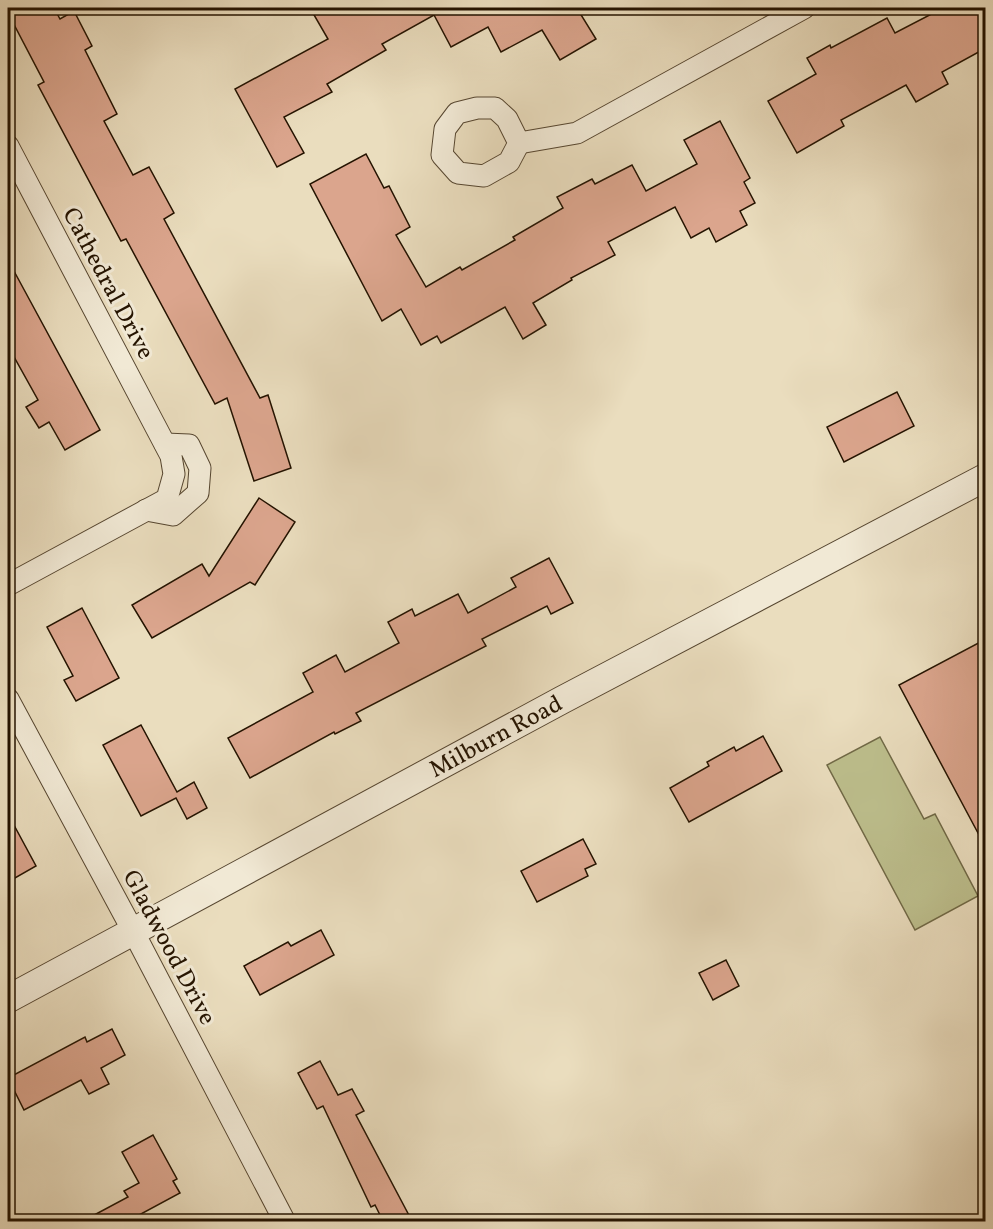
<svg xmlns="http://www.w3.org/2000/svg" width="993" height="1229" viewBox="0 0 993 1229" font-family="Vollkorn,serif">
	<rect width="100%" height="100%" fill="#eaddbe"/>
	<filter id="stains"><feTurbulence type="fractalNoise" baseFrequency=".00333" numOctaves="4"/><feColorMatrix values="0 0 0 0 .2 0 0 0 0 .09 0 0 0 0 .02 0 0 0 .5 -.17"/></filter>
	<radialGradient id="worn" r=".72"><stop offset=".6" stop-color="#630" stop-opacity="0"/><stop offset="1" stop-color="#630" stop-opacity=".3"/></radialGradient>
	<!-- green -->
	<path fill="#bdbf8d" stroke="#706946" stroke-width="1.5" d="M880,737L924,819L935,814L978,896L915,930L827,765Z"/>
	<!-- building -->
	<g fill="#dba58d" stroke="#241300" stroke-width="1.5">
		<path d="M8,8H54L60,19L74,11L92,46L85,50L117,114L104,121L133,175L149,167L174,213L164,219L260,398L268,395L291,468L254,481L227,398L215,404L126,239L121,241L38,85L44,82L8,13Z"/>
		<path d="M310,8H584L578,10L596,39L560,60L542,30L501,52L488,27L451,47L434,15L382,44L386,50L327,84L332,92L284,117L304,153L277,167L235,89L328,39Z"/>
		<path d="M943,8H986V48L942,72L948,84L916,102L906,85L841,120L844,126L797,153L768,101L816,74L807,58L830,45L831,48L887,18L895,33Z"/>
		<path d="M720,121L750,178L744,182L755,203L740,211L747,225L716,242L709,228L691,238L675,207L608,242L615,255L571,278L572,280L533,303L546,325L523,339L505,307L441,343L437,336L421,345L401,309L382,321L310,184L366,154L384,188L389,186L410,227L396,235L426,287L460,267L462,270L515,240L513,237L563,208L557,197L592,179L595,184L632,165L646,191L697,164L684,140Z"/>
		<path d="M8,260L100,430L65,450L49,422L39,428L26,407L38,400L8,346Z"/>
		<path d="M897,392L914,426L844,462L827,427Z"/>
		<path d="M259,498L295,522L255,585L250,582L152,638L132,605L202,564L209,576Z"/>
		<path d="M549,558L573,603L551,614L547,606L482,639L486,646L356,713L361,721L335,734L334,732L250,778L228,738L313,692L303,673L336,655L345,672L399,643L388,622L412,609L415,616L458,594L468,613L516,587L511,578Z"/>
		<path d="M82,608L119,678L76,701L64,680L73,676L47,627Z"/>
		<path d="M986,639V848L899,685Z"/>
		<path d="M141,725L177,792L194,782L207,808L187,819L176,798L141,816L103,745Z"/>
		<path d="M763,736L782,771L689,822L670,788L709,766L707,762L734,747L736,751Z"/>
		<path d="M8,814L36,866L8,882Z"/>
		<path d="M583,839L596,864L585,869L588,876L537,902L521,871Z"/>
		<path d="M321,930L334,955L260,995L244,966L288,942L291,946Z"/>
		<path d="M726,960L739,986L713,1000L699,973Z"/>
		<path d="M112,1029L125,1055L101,1068L109,1084L89,1094L81,1080L24,1110L8,1078L85,1037L87,1042Z"/>
		<path d="M320,1061L338,1095L352,1089L364,1111L356,1115L412,1221H383L375,1205L371,1207L323,1106L317,1109L298,1073Z"/>
		<path d="M153,1135L177,1179L173,1181L180,1193L128,1221H83L128,1197L124,1191L139,1183L122,1152Z"/>
	</g>
	<g fill="none" stroke-linecap="round" stroke-linejoin="round">
		<!-- minor casing -->
		<g stroke="#564630" stroke-width="23">
			<g id="minor">
				<path d="M477,108H495L507,119L519,143L509,162L484,176L458,173L442,155L445,129L457,113Z"/>
				<path d="M519,143L577,133L804,8"/>
				<path d="M8,146L171,456L174,474L167,499L8,585"/>
				<path d="M146,510L173,515L198,493L200,468L189,445L165,444"/>
				<path d="M8,699L133,931L285,1222"/>
			</g>
		</g>
		<!-- tertiary casing -->
		<g stroke="#564630" stroke-width="29">
			<g id="tertiary">
				<path id="s1" d="M8,999L562,700L986,477"/>
			</g>
		</g>
		<!-- minor -->
		<use href="#minor" stroke="#f1e9d5" stroke-width="21"/>
		<!-- tertiary -->
		<use href="#tertiary" stroke="#f1e9d5" stroke-width="27"/>
	</g>
	<g text-anchor="middle" stroke-width="6" stroke-linejoin="round" paint-order="stroke">
		<!-- street labels -->
		<g font-size="24" fill="#241300" stroke="#f1e9d5">
			<text transform="translate(109 283) rotate(62)" y="8">Cathedral Drive</text>
			<text dy="8" stroke="none"><textPath href="#s1" startOffset="554">Milburn Road</textPath></text>
			<text transform="translate(170 947) rotate(62)" y="8">Gladwood Drive</text>
		</g>
	</g>
	<!-- margin -->
	<rect width="993" height="1229" fill="none" stroke="#eaddbe" stroke-width="30"/>
	<rect x="9" y="9" width="975" height="1211" fill="none" stroke="#241300" stroke-width="3"/>
	<rect x="15" y="15" width="963" height="1199" fill="none" stroke="#241300" stroke-width="1.5"/>
	<rect width="100%" height="100%" filter="url(#stains)"/>
	<rect width="100%" height="100%" fill="url(#worn)"/>
</svg>
